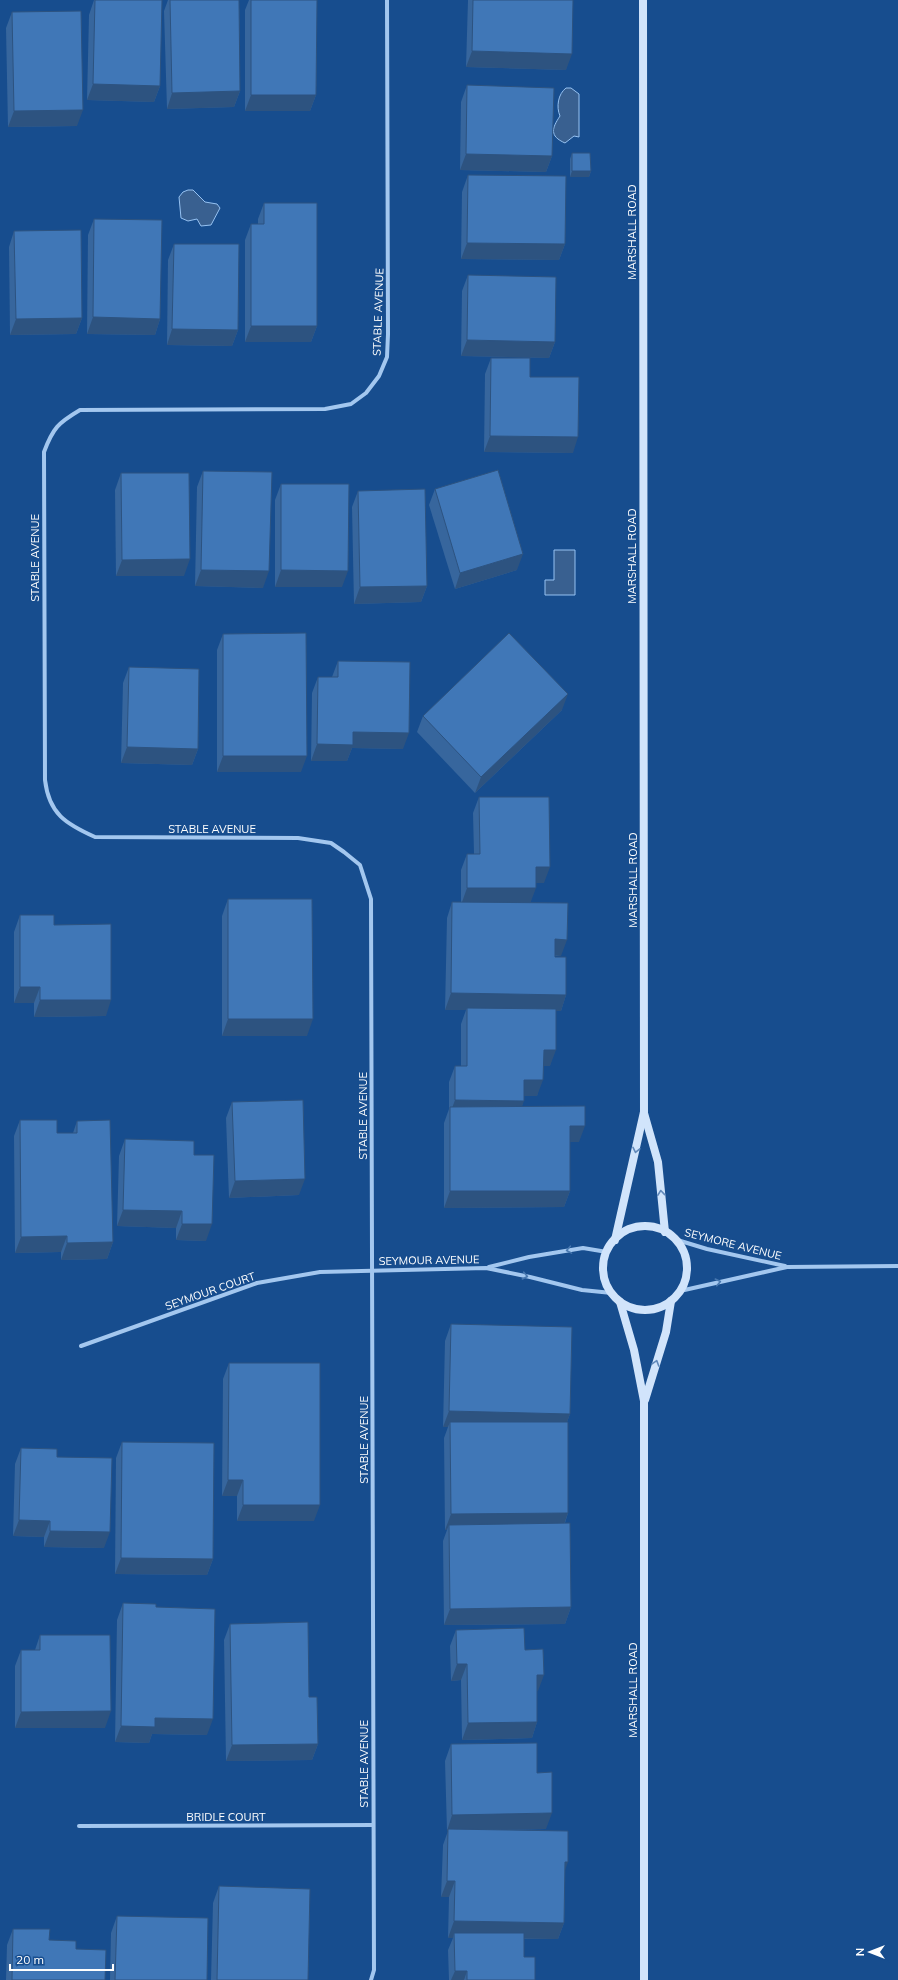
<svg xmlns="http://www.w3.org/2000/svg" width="898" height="1980" viewBox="0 0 898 1980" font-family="Mulish,sans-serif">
	<rect width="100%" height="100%" fill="#174d8e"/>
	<!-- water -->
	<g fill="#396090" stroke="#96c2f2">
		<path d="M566,88H571L579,94V137L574,136L565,143C549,136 552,128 560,116C556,107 558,94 566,88Z"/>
		<path d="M188,190H193L205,202L217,204L220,208L211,225L201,226L197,219L188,221L181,218L179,197L183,192Z"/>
		<path d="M554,550H575V595H545V580H554Z"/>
	</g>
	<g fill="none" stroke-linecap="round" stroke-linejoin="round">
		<!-- street -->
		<g stroke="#a3c7ef" stroke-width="4">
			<path d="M674,1239L707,1249L785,1266"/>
			<path d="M489,1267L529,1257L583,1248L607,1252"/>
			<path d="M680,1291L787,1267L898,1266"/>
			<path d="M81,1346L257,1283L320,1272L486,1268L530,1277L582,1290L612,1293"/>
			<path d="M79,1826L373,1825"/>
			<path d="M371,1980L374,1970L371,899L360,865L344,852L331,843L298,838L95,837C66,824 49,814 45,780L44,452C53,428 58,423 80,410L325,409L351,404L366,393L379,376L387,357L388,334L387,0"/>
		</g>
		<!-- secondary -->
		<g stroke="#d1e4fb" stroke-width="8">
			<path d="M644,1113L658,1162L665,1232"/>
			<circle cx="645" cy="1268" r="42"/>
			<path d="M615,1240L644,1112L643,0"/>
			<path d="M620,1302L634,1350L644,1401V1980"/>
			<path d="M645,1400L666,1332L671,1301"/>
		</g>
	</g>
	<!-- wall -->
	<g fill="#37669d">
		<path d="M94,0H148L160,86L154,102L87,100L89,15Z"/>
		<path d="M168,0H239L240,91L234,107L167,109L164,11Z"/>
		<path d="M249,0H317L316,95L310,111H245V10Z"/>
		<path d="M468,0H573L566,70L466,67Z"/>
		<path d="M12,12L77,126L8,127L6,28Z"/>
		<path d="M467,85L552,156L546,172L460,170L461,102Z"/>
		<path d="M572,153L591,171L589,177H570V159Z"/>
		<path d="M468,175L565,244L559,260L461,259L462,192Z"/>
		<path d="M264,203L317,326L311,342H245V240L251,224H258V219Z"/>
		<path d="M94,219L160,319L155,335L87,334L88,235Z"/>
		<path d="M14,231L82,318L76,334L10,335L9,247Z"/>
		<path d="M174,244L238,330L232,346L167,345L168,260Z"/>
		<path d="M468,275L555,342L549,358L461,356L462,291Z"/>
		<path d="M491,358L530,377L573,453L484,452L485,374Z"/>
		<path d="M203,471L263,588L195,586L197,487Z"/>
		<path d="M121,473L184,576H116L115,490Z"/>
		<path d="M281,484L342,587H275V500Z"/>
		<path d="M435,489L517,570L455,589L429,505Z"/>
		<path d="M358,491L427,586L421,602L354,604L352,507Z"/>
		<path d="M223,634L301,772H217V650Z"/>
		<path d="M338,661L403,749L352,748L347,761H311L312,693L318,677H332Z"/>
		<path d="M129,667L198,749L192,765L121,763L123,683Z"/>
		<path d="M562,710L475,793L417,732L423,716Z"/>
		<path d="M479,797L544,883H536L530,903L561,956H555V957L566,995L561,1011H556L550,1066H543L537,1096H524L522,1106L579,1142H570V1191L564,1207L444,1208V1123L449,1109V1082L455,1066H461V1024L466,1010H445L447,918L452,902H461V870L467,854H474L473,813Z"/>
		<path d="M228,899L307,1036H222V916Z"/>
		<path d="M20,915L54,925L106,1016L34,1017V1003H14V932Z"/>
		<path d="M232,1102L299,1195L229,1198L226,1118Z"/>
		<path d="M20,1120L57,1133H73L77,1121L113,1242L107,1259L61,1260V1252L15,1253L14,1136Z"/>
		<path d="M125,1139L194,1155L206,1241L176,1240V1228L117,1226L119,1156Z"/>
		<path d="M451,1324L570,1414L567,1422L568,1513L565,1523L571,1607L565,1624L444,1625L443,1541L447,1530H445L444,1438L448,1427H443L445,1341Z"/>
		<path d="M229,1363L314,1521H237V1496H222L223,1379Z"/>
		<path d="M122,1442L213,1559L207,1575L115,1574L116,1458Z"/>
		<path d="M21,1448L57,1457L104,1548L44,1547V1537L13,1536L15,1464Z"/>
		<path d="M123,1603L156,1607L207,1735L152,1734L149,1743L115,1742L117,1620Z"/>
		<path d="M230,1624L309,1697L318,1744L312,1760L226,1761L224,1640Z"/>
		<path d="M456,1630L525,1650L538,1691H537V1722L532,1738L462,1740L461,1680L451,1681L450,1646Z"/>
		<path d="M40,1635L105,1728H15V1666L21,1650H35Z"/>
		<path d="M451,1744L537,1773L546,1829L506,1830L565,1869L564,1923L558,1939H524V1957L535,1980H449L448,1950L453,1938H448L449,1897H441L443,1845L448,1831H447L445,1761Z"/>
		<path d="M219,1886L308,1980H211L213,1903Z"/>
		<path d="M117,1916L207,1980H110L111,1933Z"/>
		<path d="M13,1929L76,1949L105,1980H6L7,1945Z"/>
	</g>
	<!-- shaded-wall -->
	<g fill="#2d5380">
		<path d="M472,51L572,54L566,70L466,67Z"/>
		<path d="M93,84L160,86L154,102L87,100Z"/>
		<path d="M240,91L234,107L167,109L172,93Z"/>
		<path d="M251,95H316L310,111H245Z"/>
		<path d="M83,110L77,126L8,127L14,111Z"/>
		<path d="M466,154L552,156L546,172L460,170Z"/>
		<path d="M572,171H591L589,177H570Z"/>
		<path d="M467,243L565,244L559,260L461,259Z"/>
		<path d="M93,317L160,319L155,335L87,334Z"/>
		<path d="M82,318L76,334L10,335L16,319Z"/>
		<path d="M251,326H317L311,342H245Z"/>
		<path d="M172,329L238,330L232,346L167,345Z"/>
		<path d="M467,340L555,342L549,358L461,356Z"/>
		<path d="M490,436L578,437L573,453L484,452Z"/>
		<path d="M523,554L517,570L455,589L460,573Z"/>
		<path d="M190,559L184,576H116L122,560Z"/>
		<path d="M201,570L269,571L263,588L195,586Z"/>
		<path d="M281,570L348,571L342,587H275Z"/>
		<path d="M427,586L421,602L354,604L360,587Z"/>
		<path d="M568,694L562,710L475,793L481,777Z"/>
		<path d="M353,732L409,733L403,749L352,748L347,761H311L317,744Z"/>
		<path d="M127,747L198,749L192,765L121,763Z"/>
		<path d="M223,756H307L301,772H217Z"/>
		<path d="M536,867H550L544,883H530Z"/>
		<path d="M467,888H536L530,904L461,905Z"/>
		<path d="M555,939L567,940L561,956L549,955Z"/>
		<path d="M20,987H40L34,1003H14Z"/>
		<path d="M451,993L566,995L561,1011L467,1010V1008L466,1010H445Z"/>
		<path d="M40,1000H111L106,1016L34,1017Z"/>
		<path d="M228,1019H313L307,1036H222Z"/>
		<path d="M544,1050H556L550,1066H538Z"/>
		<path d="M524,1080H543L537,1096H518Z"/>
		<path d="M455,1100L524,1101L518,1117L450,1114Z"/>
		<path d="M570,1126H585L579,1142H564Z"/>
		<path d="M305,1179L299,1195L229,1198L235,1181Z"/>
		<path d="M450,1191H570L564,1207L444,1208Z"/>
		<path d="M123,1210L182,1211L176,1228L117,1226Z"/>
		<path d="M182,1224H212L206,1241L176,1240Z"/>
		<path d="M67,1236L61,1252L15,1253L21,1237Z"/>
		<path d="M113,1242L107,1259L61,1260L67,1243Z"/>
		<path d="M449,1411L570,1414L564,1430L450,1422L448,1427H443Z"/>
		<path d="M228,1480H243L237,1496H222Z"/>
		<path d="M243,1505H320L314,1521H237Z"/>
		<path d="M568,1513L562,1530L449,1525L447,1530H445L451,1514Z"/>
		<path d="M19,1520L50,1521L44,1537L13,1536Z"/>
		<path d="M50,1531L110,1532L104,1548L44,1547Z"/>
		<path d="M121,1558L213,1559L207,1575L115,1574Z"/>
		<path d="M571,1607L565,1624L444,1625L450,1609Z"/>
		<path d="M457,1664H467L461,1680L451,1681Z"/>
		<path d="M537,1675H544L538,1691H531Z"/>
		<path d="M111,1711L105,1728H15L21,1712Z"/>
		<path d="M155,1718L213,1719L207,1735L152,1734L149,1743L115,1742L121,1726Z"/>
		<path d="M537,1722L532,1738L462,1740L468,1723Z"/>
		<path d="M318,1744L312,1760L226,1761L232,1745Z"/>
		<path d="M552,1813L546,1829L448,1831V1829V1831H447L452,1815Z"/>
		<path d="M565,1862H568L562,1879Z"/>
		<path d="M447,1881H455L449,1897H441Z"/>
		<path d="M454,1921L564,1923L558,1939L454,1938V1933L453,1938H448Z"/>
		<path d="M455,1971H467L464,1980H451Z"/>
	</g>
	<!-- building -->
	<g fill="#4077b7" stroke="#2d5380">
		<path d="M95,0H162L160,86L93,84Z"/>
		<path d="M170,0H239L240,91L172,93Z"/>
		<path d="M251,0H317L316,95H251Z"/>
		<path d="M473,0H573L572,54L472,51Z"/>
		<path d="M81,11L83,110L14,111L12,12Z"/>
		<path d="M467,85L554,88L552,156L466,154Z"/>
		<path d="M572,153H590L591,171H572Z"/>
		<path d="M468,175L566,176L565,244L467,243Z"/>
		<path d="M264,203H317V326H251V224H264Z"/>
		<path d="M94,219L162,220L160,319L93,317Z"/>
		<path d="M81,230L82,318L16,319L14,231Z"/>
		<path d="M174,244H239L238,330L172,329Z"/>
		<path d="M468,275L556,277L555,342L467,340Z"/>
		<path d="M491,358H530V377H579L578,437L490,436Z"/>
		<path d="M498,470L523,554L460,573L435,489Z"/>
		<path d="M203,471L272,472L269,571L201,570Z"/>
		<path d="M121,473H189L190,559L122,560Z"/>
		<path d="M281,484H349L348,571L281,570Z"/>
		<path d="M425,489L427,586L360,587L358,491Z"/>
		<path d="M306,633L307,756H223V634Z"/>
		<path d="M509,633L568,694L481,777L423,716Z"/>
		<path d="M338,661L410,662L409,733L353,732V745L317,744L318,677H338Z"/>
		<path d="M129,667L199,669L198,749L127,747Z"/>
		<path d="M479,797H549L550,867H536V888H467V854H480Z"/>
		<path d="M228,899H312L313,1019H228Z"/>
		<path d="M452,902L568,903L567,940L555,939V957H566V995L451,993Z"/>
		<path d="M20,915H54V925L111,924V1000H40V987H20Z"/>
		<path d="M467,1008L556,1009V1050H544L543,1080H524V1101L455,1100V1066H467Z"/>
		<path d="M303,1100L305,1179L235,1181L232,1102Z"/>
		<path d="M585,1106V1126H570V1191H450V1107Z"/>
		<path d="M20,1120H57V1133H77V1121L110,1120L113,1242L67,1243V1236L21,1237Z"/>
		<path d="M125,1139L194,1141V1155H214L212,1224H182V1211L123,1210Z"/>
		<path d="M451,1324L572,1327L570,1414L449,1411Z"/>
		<path d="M229,1363H320V1505H243V1480H228Z"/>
		<path d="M450,1422H568V1513L451,1514Z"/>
		<path d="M122,1442L214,1443L213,1559L121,1558Z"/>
		<path d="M21,1448L57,1449V1457L112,1458L110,1532L50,1531V1521L19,1520Z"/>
		<path d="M570,1523L571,1607L450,1609L449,1525Z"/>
		<path d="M123,1603L156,1604V1607L215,1609L213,1719L155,1718V1727L121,1726Z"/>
		<path d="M308,1622L309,1697H317L318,1744L232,1745L230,1624Z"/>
		<path d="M524,1628L525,1650L543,1649L544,1675H537V1722L468,1723L467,1664H457L456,1630Z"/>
		<path d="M40,1635H110L111,1711L21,1712V1650H40Z"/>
		<path d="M537,1743V1773L552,1772V1813L452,1815L451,1744Z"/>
		<path d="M448,1829L568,1831V1862H565L564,1923L454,1921L455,1881H447Z"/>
		<path d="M219,1886L310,1889L308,1980H217Z"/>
		<path d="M117,1916L208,1918L207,1980H115Z"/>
		<path d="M13,1929H50L49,1940L76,1941V1949L106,1950L105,1980H12Z"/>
		<path d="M454,1933H524V1957H535V1980H467V1971H455Z"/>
	</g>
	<!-- one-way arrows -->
	<defs><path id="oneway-chevron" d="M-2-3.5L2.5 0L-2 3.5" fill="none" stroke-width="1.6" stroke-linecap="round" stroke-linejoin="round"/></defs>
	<g stroke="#6189ba">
		<use href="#oneway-chevron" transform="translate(636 1150) rotate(102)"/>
		<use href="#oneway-chevron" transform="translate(661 1193) rotate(-96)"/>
		<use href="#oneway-chevron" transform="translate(656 1363) rotate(-73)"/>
	</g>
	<g stroke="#4878b0">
		<use href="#oneway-chevron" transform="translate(569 1250) rotate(170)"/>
		<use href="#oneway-chevron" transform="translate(525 1276) rotate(12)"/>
		<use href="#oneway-chevron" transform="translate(718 1282) rotate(-13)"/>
	</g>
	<g text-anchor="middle" stroke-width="3" stroke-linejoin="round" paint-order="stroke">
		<!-- street labels -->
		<g font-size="11" fill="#fff" stroke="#174d8e">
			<text transform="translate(632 232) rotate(-90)" y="4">MARSHALL ROAD</text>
			<text transform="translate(378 312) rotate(-88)" y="4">STABLE AVENUE</text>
			<text transform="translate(632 556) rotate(-90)" y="4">MARSHALL ROAD</text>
			<text transform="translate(35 558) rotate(-90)" y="4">STABLE AVENUE</text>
			<text x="212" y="833">STABLE AVENUE</text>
			<text transform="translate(633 880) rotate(-90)" y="4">MARSHALL ROAD</text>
			<text transform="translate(363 1116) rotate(-90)" y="4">STABLE AVENUE</text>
			<text transform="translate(733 1244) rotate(14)" y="4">SEYMORE AVENUE</text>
			<text transform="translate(429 1260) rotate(-1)" y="4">SEYMOUR AVENUE</text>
			<text transform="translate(210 1291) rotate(-19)" y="4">SEYMOUR COURT</text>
			<text transform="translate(364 1440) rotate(-90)" y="4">STABLE AVENUE</text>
			<text transform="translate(633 1690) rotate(-90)" y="4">MARSHALL ROAD</text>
			<text transform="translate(364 1764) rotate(-90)" y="4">STABLE AVENUE</text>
			<text x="226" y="1821">BRIDLE COURT</text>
		</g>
	</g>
	<!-- north arrow -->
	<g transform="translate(870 1952) rotate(270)" stroke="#174d8e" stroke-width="3" paint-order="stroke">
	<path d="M0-3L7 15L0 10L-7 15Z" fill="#ffffff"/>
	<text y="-6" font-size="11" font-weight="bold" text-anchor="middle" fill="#ffffff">N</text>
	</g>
	<!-- scale -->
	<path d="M10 1964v6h103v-6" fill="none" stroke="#ffffff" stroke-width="2"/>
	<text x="16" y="1964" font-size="12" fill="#ffffff" stroke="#174d8e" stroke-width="3" paint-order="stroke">20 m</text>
</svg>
